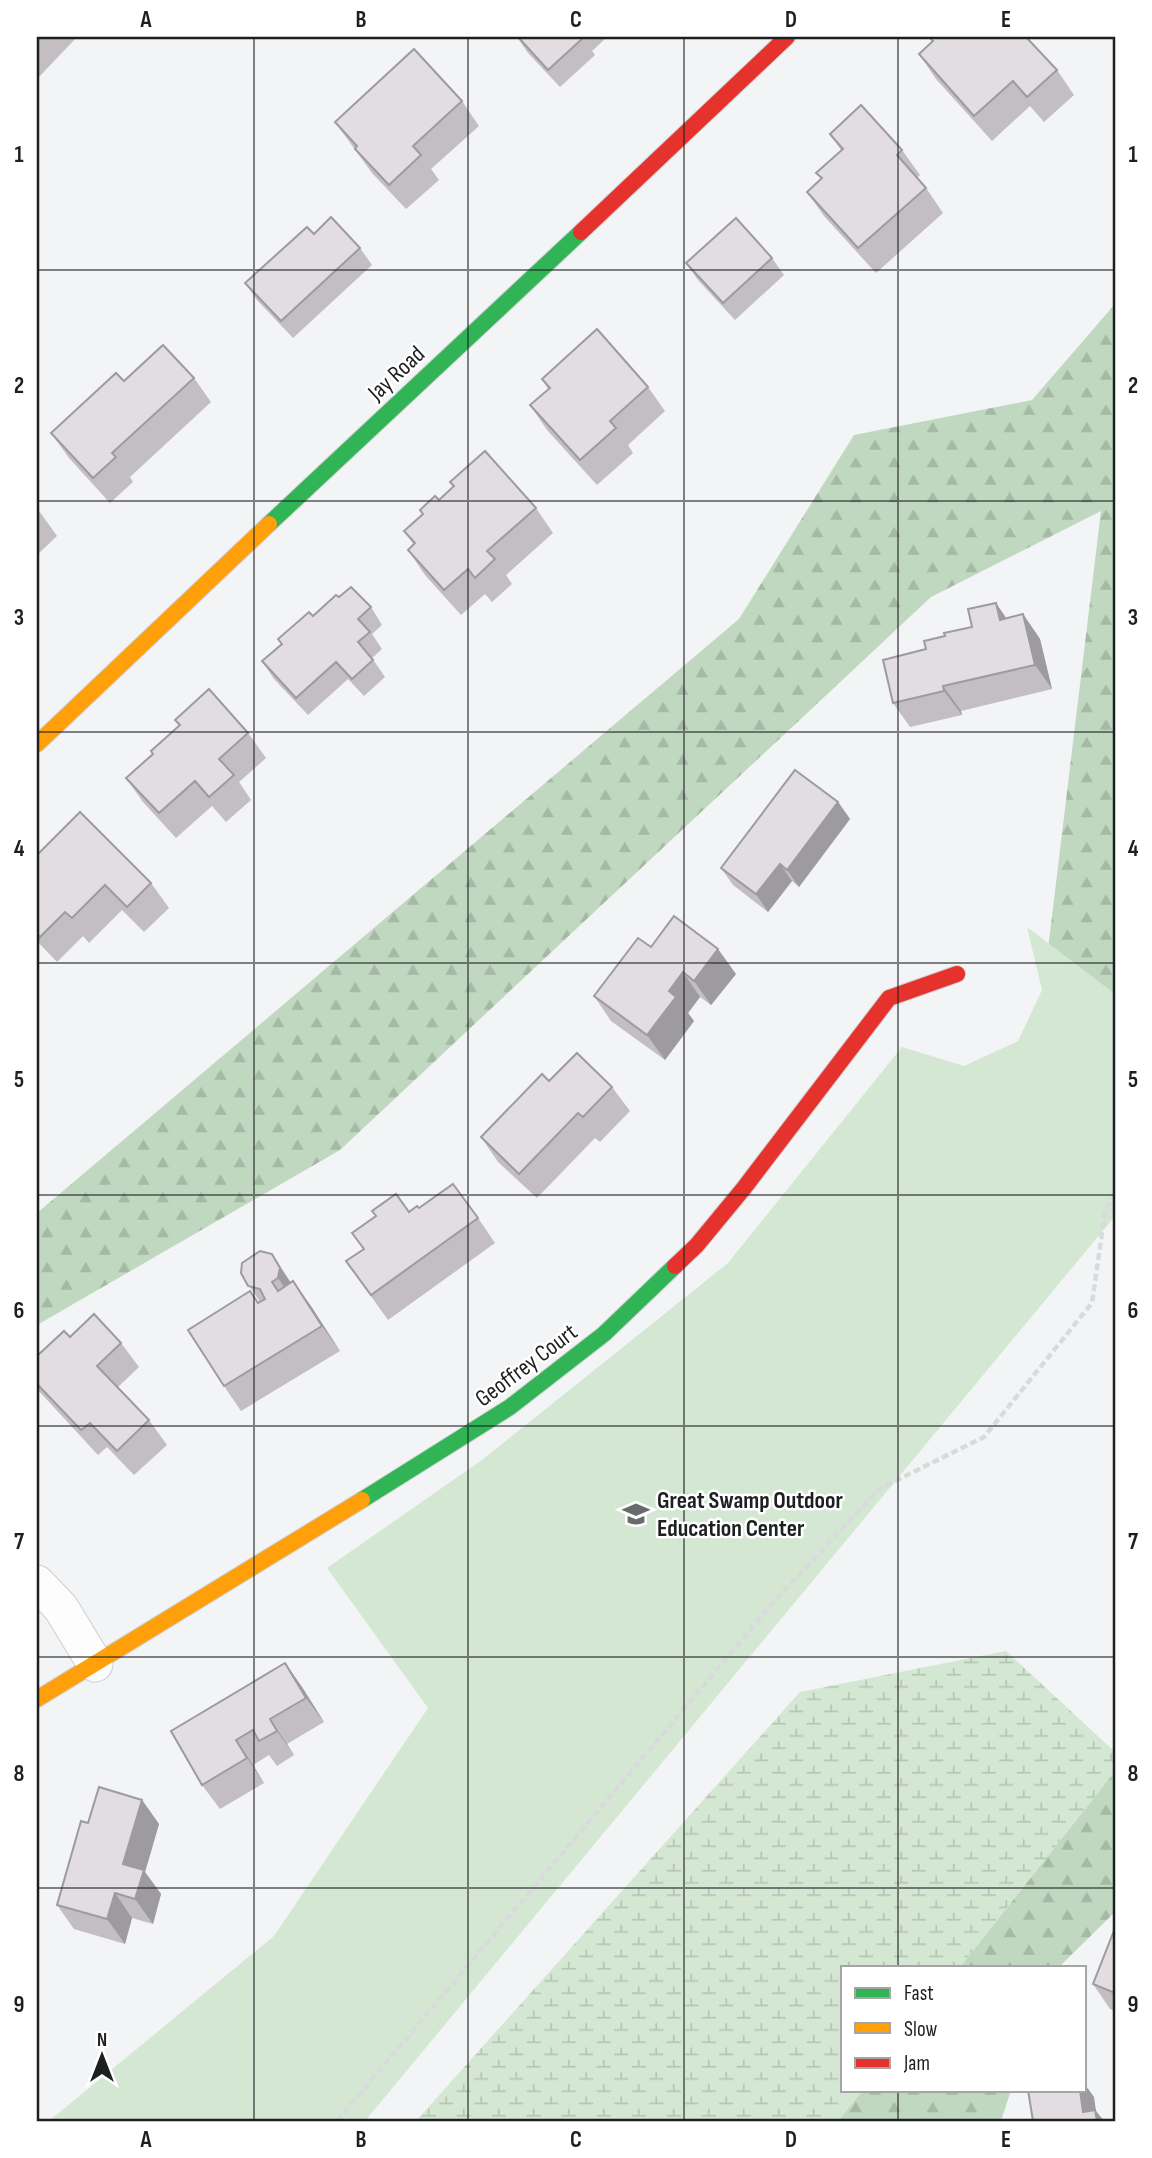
<svg xmlns="http://www.w3.org/2000/svg" width="1152" height="2158" viewBox="0 0 1152 2158" font-family="'Sofia Sans Condensed',sans-serif">
	<defs>
		<pattern id="forest-firs" width="22" height="20" patternUnits="userSpaceOnUse" patternTransform="scale(1.75)"><rect width="22" height="20" fill="#c0d8bf"/><path d="M5 1l3.5 6h-7zM16 11l3.5 6h-7z" fill="#a5b9a4"/></pattern>
		<pattern id="wetland-marsh" width="20" height="14" patternUnits="userSpaceOnUse" patternTransform="scale(1.75)"><rect width="20" height="14" fill="#d4e7d3"/><path d="M1 5h8M5 5V1M11 12h8M15 12V8" fill="none" stroke="#b6c6b5"/></pattern>
	</defs>
	<rect width="100%" height="100%" fill="#f2f4f5"/>
	<!-- forest -->
	<g fill="url(#forest-firs)">
		<path d="M1115,304V1120L1045,974L1101,511L931,597L340,1150L37,1325V1213L739,619L854,435L1032,400Z"/>
		<path d="M1115,1771V1912L1059,1967H960Z"/>
		<path d="M863,2090H1011L1001,2121H838Z"/>
	</g>
	<!-- wetland -->
	<path fill="url(#wetland-marsh)" d="M1006,1651L1115,1752V1771L960,1967H842V2090H863L838,2121H416L800,1692Z"/>
	<!-- park -->
	<path fill="#d4e7d3" d="M1027,927L1115,994V1216L365,2121H49L274,1936L428,1708L327,1568L482,1460L728,1263L902,1047L964,1066L1018,1041L1042,990Z"/>
	<g fill="none" stroke-linecap="round" stroke-linejoin="round">
		<!-- street casing -->
		<g stroke="#cecfd0" stroke-width="37">
			<path id="street" d="M37,1583L61,1608L95,1664"/>
		</g>
		<!-- fast casing -->
		<g stroke="#cecfd0" stroke-width="18">
			<g id="fast">
				<path d="M269,524L581,232"/>
				<path d="M362,1500L510,1407L604,1334L675,1266"/>
			</g>
		</g>
		<!-- slow casing -->
		<g stroke="#cecfd0" stroke-width="18">
			<g id="slow">
				<path d="M37,744L269,524"/>
				<path d="M37,1699L362,1500"/>
			</g>
		</g>
		<!-- jam casing -->
		<g stroke="#cecfd0" stroke-width="18">
			<g id="jam">
				<path d="M581,232L787,37"/>
				<path d="M675,1266L697,1245L744,1188L889,998L957,974"/>
			</g>
		</g>
		<!-- path -->
		<path stroke="#d9dadb" stroke-width="4.5" stroke-dasharray="7 3.5" stroke-linecap="butt" d="M337,2121L778,1597L879,1489L984,1437L1092,1303L1105,1212L1115,1192"/>
		<!-- street -->
		<use href="#street" stroke="#fdfdfe" stroke-width="35"/>
		<!-- fast -->
		<use href="#fast" stroke="#30b455" stroke-width="16"/>
		<!-- slow -->
		<use href="#slow" stroke="#ff9f0a" stroke-width="16"/>
		<!-- jam -->
		<use href="#jam" stroke="#e5322d" stroke-width="16"/>
	</g>
	<!-- wall -->
	<g fill="#c2bec2">
		<path d="M37,37H77L37,79Z"/>
		<path d="M517,37H607L592,51L595,55L560,87L528,53Z"/>
		<path d="M933,41L1057,70L1074,95L1044,122L1030,106L992,141L936,79L919,54Z"/>
		<path d="M462,101L479,126L431,169L439,180L406,209L372,173L335,122Z"/>
		<path d="M830,134L902,150L920,175L917,178L926,188L943,213L876,273L824,216L807,192L821,179L816,173L841,150Z"/>
		<path d="M314,234L360,248L372,265L293,338L257,300L245,283Z"/>
		<path d="M772,258L784,275L735,320L698,280L686,263Z"/>
		<path d="M194,378L211,402L130,477L133,482L110,503L69,458L51,433L124,381Z"/>
		<path d="M542,379L648,387L665,411L628,445L633,453L597,485L547,430L530,405L548,389Z"/>
		<path d="M450,482L536,508L553,533L506,575L512,584L492,602L485,594L461,615L425,575L408,550L414,545L404,531L423,514L420,510L439,500L453,487Z"/>
		<path d="M37,508L57,536L37,555Z"/>
		<path d="M339,597L371,607L382,625L372,634L382,649L372,658L385,677L364,696L348,679L308,715L274,679L262,661L282,644L278,639Z"/>
		<path d="M1023,614L1040,639L1052,689L961,711L962,715L910,727L893,703L926,649L945,636Z"/>
		<path d="M175,720L248,733L266,758L239,782L251,800L226,822L212,806L176,838L143,802L126,778L153,754L179,726Z"/>
		<path d="M838,802L850,819L799,887L792,881L768,912L733,885L721,868Z"/>
		<path d="M37,855L151,883L169,908L144,932L122,910L89,943L83,936L57,962L37,941Z"/>
		<path d="M651,947L736,974L711,1005L700,997L688,1013L694,1021L665,1060L611,1021L594,996Z"/>
		<path d="M549,1081L612,1087L630,1111L600,1142L595,1138L537,1198L498,1162L481,1137Z"/>
		<path d="M419,1208L478,1218L495,1243L388,1320L346,1261L363,1249L409,1212Z"/>
		<path d="M242,1263L291,1282L293,1281L340,1351L241,1411L224,1386L258,1303L260,1302L241,1273Z"/>
		<path d="M70,1337L121,1343L139,1367L118,1387L149,1420L167,1445L134,1475L107,1447L98,1455L37,1389V1384Z"/>
		<path d="M285,1663L302,1687L324,1722L287,1744L294,1755L277,1766L269,1755L253,1765L264,1783L220,1809L202,1785Z"/>
		<path d="M142,1800L159,1824L145,1872L161,1894L153,1924L132,1918L125,1944L74,1929L57,1905L88,1823Z"/>
		<path d="M1115,1928V2011L1110,2009L1093,1984Z"/>
	</g>
	<!-- shaded-wall -->
	<g fill="#9e9b9e">
		<path d="M996,603L1013,628L1000,620Z"/>
		<path d="M1023,614L1040,639L1052,689L1035,665Z"/>
		<path d="M943,686L961,711L962,715L944,691Z"/>
		<path d="M838,802L850,819L799,887L787,870Z"/>
		<path d="M780,864L792,881L768,912L756,894Z"/>
		<path d="M718,949L736,974L711,1005L694,981Z"/>
		<path d="M683,972L700,997L688,1013L694,1021L665,1060L647,1035L669,991Z"/>
		<path d="M272,1254L297,1292L295,1303L278,1278Z"/>
		<path d="M293,1281L311,1306L340,1351L322,1326Z"/>
		<path d="M285,1663L302,1687L324,1722L306,1698Z"/>
		<path d="M270,1719L287,1744L294,1755L277,1731Z"/>
		<path d="M236,1740L253,1765L264,1783L247,1758Z"/>
		<path d="M142,1800L159,1824L145,1872L161,1894L153,1924L135,1899L123,1864Z"/>
		<path d="M115,1893L132,1918L125,1944L107,1919Z"/>
		<path d="M1084,2083L1094,2097L1096,2111L1104,2121H1090L1083,2112L1080,2090H1084Z"/>
	</g>
	<!-- building -->
	<g fill="#e2dde1" stroke="#9e9b9e" stroke-width="2">
		<path d="M518,37H582L583,38L548,70Z"/>
		<path d="M933,37H1026L1057,70L1027,97L1013,81L974,116L919,54L933,41L931,39Z"/>
		<path d="M414,49L462,101L413,146L421,155L389,185L355,149L357,146L335,122Z"/>
		<path d="M861,105L902,150L897,155L926,188L858,248L807,192L822,178L816,173L843,149L830,134Z"/>
		<path d="M331,217L360,248L281,321L245,283L307,227L314,234Z"/>
		<path d="M736,218L772,258L723,303L686,263Z"/>
		<path d="M597,329L648,387L610,421L616,428L580,460L530,405L550,388L542,379Z"/>
		<path d="M163,345L194,378L112,453L116,457L93,478L51,433L116,373L124,381Z"/>
		<path d="M485,451L536,508L487,551L495,559L475,578L468,569L444,590L408,550L415,543L404,531L423,514L420,510L435,496L439,500L454,486L450,482Z"/>
		<path d="M351,587L371,607L358,619L370,632L358,642L373,660L352,679L336,662L296,698L262,661L282,644L278,639L309,612L313,616L336,595L339,597Z"/>
		<path d="M996,603L1000,620L1023,614L1035,665L943,686L944,691L893,703L883,660L926,649L924,641L945,636L944,633L972,627L968,609Z"/>
		<path d="M209,689L248,733L219,759L234,775L209,797L195,781L159,813L126,778L153,754L151,751L180,725L175,720Z"/>
		<path d="M795,770L838,802L787,870L780,864L756,894L721,868Z"/>
		<path d="M80,812L151,883L127,907L105,885L72,918L65,912L40,937L37,934V855Z"/>
		<path d="M674,916L718,949L694,981L683,972L669,991L676,997L647,1035L594,996L638,938L651,947Z"/>
		<path d="M577,1053L612,1087L583,1117L578,1113L519,1174L481,1137L542,1074L549,1081Z"/>
		<path d="M453,1184L478,1218L371,1295L346,1261L364,1249L352,1233L376,1216L372,1211L396,1194L409,1212L417,1206L419,1208Z"/>
		<path d="M260,1251L272,1254L280,1268L278,1278L272,1282L278,1291L293,1281L322,1326L224,1386L188,1330L250,1291L258,1303L265,1299L260,1289L248,1286L241,1273L242,1263Z"/>
		<path d="M94,1314L121,1343L97,1366L149,1420L117,1451L90,1423L81,1430L37,1384V1356L64,1331L70,1337Z"/>
		<path d="M285,1663L306,1698L270,1719L277,1731L259,1741L253,1730L236,1740L247,1758L202,1785L171,1731Z"/>
		<path d="M99,1787L142,1800L123,1864L144,1870L135,1899L115,1893L107,1919L57,1905L81,1821L88,1823Z"/>
		<path d="M1115,1928V1993L1093,1984Z"/>
		<path d="M1028,2090H1080L1083,2112L1095,2110L1097,2121H1033Z"/>
	</g>
	<!-- grid -->
	<path fill="none" stroke="#1e1f20" stroke-width="2" stroke-opacity="0.55" d="M254,37V2121M468,37V2121M684,37V2121M898,37V1967M37,270H1115M37,501H1115M37,732H1115M37,963H1115M37,1195H1115M37,1426H1115M37,1657H1115M37,1888H1115M898,2090V2121"/>
	<!-- icons -->
	<defs>
		<g id="school-bare" transform="scale(2.1)"><path d="M0-5L7-2L0 1L-7-2ZM-4 1L0 2.5L4 1V4Q0 6-4 4Z" fill="#686a6b" stroke="#fff" stroke-width="2.5" paint-order="stroke"/></g>
	</defs>
	<g fill-rule="evenodd">
		<use href="#school-bare" x="636" y="1514"/>
	</g>
	<g text-anchor="middle" stroke-width="5" stroke-linejoin="round" paint-order="stroke">
		<!-- street labels -->
		<g font-size="24" fill="#1e1f20" stroke="#fff">
			<text transform="translate(396 373) rotate(-43)" y="8">Jay Road</text>
			<text transform="translate(526 1365) rotate(-37)" y="8">Geoffrey Court</text>
		</g>
		<!-- poi labels -->
		<g font-size="24" font-weight="bold" fill="#1e1f20" stroke="#fff" text-anchor="start">
			<text x="657" y="1508">Great Swamp Outdoor<tspan x="657" dy="28">Education Center</tspan></text>
		</g>
	</g>
	<!-- border -->
	<rect width="1152" height="2158" fill="none" stroke="#ffffff" stroke-width="77"/>
	<!-- legend -->
	<rect x="841" y="1966" width="245" height="126" fill="#ffffff" stroke="#a5a5a6" stroke-width="2"/>
	<rect x="855" y="1988" width="35" height="10" fill="#30b455" stroke="#a5a5a6" stroke-width="2"/>
	<text x="904" y="2000" font-size="21" fill="#1e1f20">Fast</text>
	<rect x="855" y="2023" width="35" height="10" fill="#ff9f0a" stroke="#a5a5a6" stroke-width="2"/>
	<text x="904" y="2036" font-size="21" fill="#1e1f20">Slow</text>
	<rect x="855" y="2058" width="35" height="10" fill="#e5322d" stroke="#a5a5a6" stroke-width="2"/>
	<text x="904" y="2070" font-size="21" fill="#1e1f20">Jam</text>
	<!-- north arrow -->
	<g transform="translate(102 2056)" stroke="#ffffff" stroke-width="5" paint-order="stroke">
	<path d="M0-5L12 26L0 18L-12 26Z" fill="#1e1f20"/>
	<text y="-10" font-size="19" font-weight="bold" text-anchor="middle" fill="#1e1f20">N</text>
	</g>
	<rect x="38" y="38" width="1076" height="2082" fill="none" stroke="#1e1f20" stroke-width="2.5"/>
	<g font-size="23" text-anchor="middle" font-weight="bold" fill="#1e1f20">
		<text x="146" y="27">A</text>
		<text x="361" y="27">B</text>
		<text x="576" y="27">C</text>
		<text x="791" y="27">D</text>
		<text x="1006" y="27">E</text>
		<text x="19" y="162">1</text>
		<text x="1133" y="162">1</text>
		<text x="19" y="393">2</text>
		<text x="1133" y="393">2</text>
		<text x="19" y="625">3</text>
		<text x="1133" y="625">3</text>
		<text x="19" y="856">4</text>
		<text x="1133" y="856">4</text>
		<text x="19" y="1087">5</text>
		<text x="1133" y="1087">5</text>
		<text x="19" y="1318">6</text>
		<text x="1133" y="1318">6</text>
		<text x="19" y="1549">7</text>
		<text x="1133" y="1549">7</text>
		<text x="19" y="1781">8</text>
		<text x="1133" y="1781">8</text>
		<text x="19" y="2012">9</text>
		<text x="1133" y="2012">9</text>
		<text x="146" y="2147">A</text>
		<text x="361" y="2147">B</text>
		<text x="576" y="2147">C</text>
		<text x="791" y="2147">D</text>
		<text x="1006" y="2147">E</text>
	</g>
</svg>
